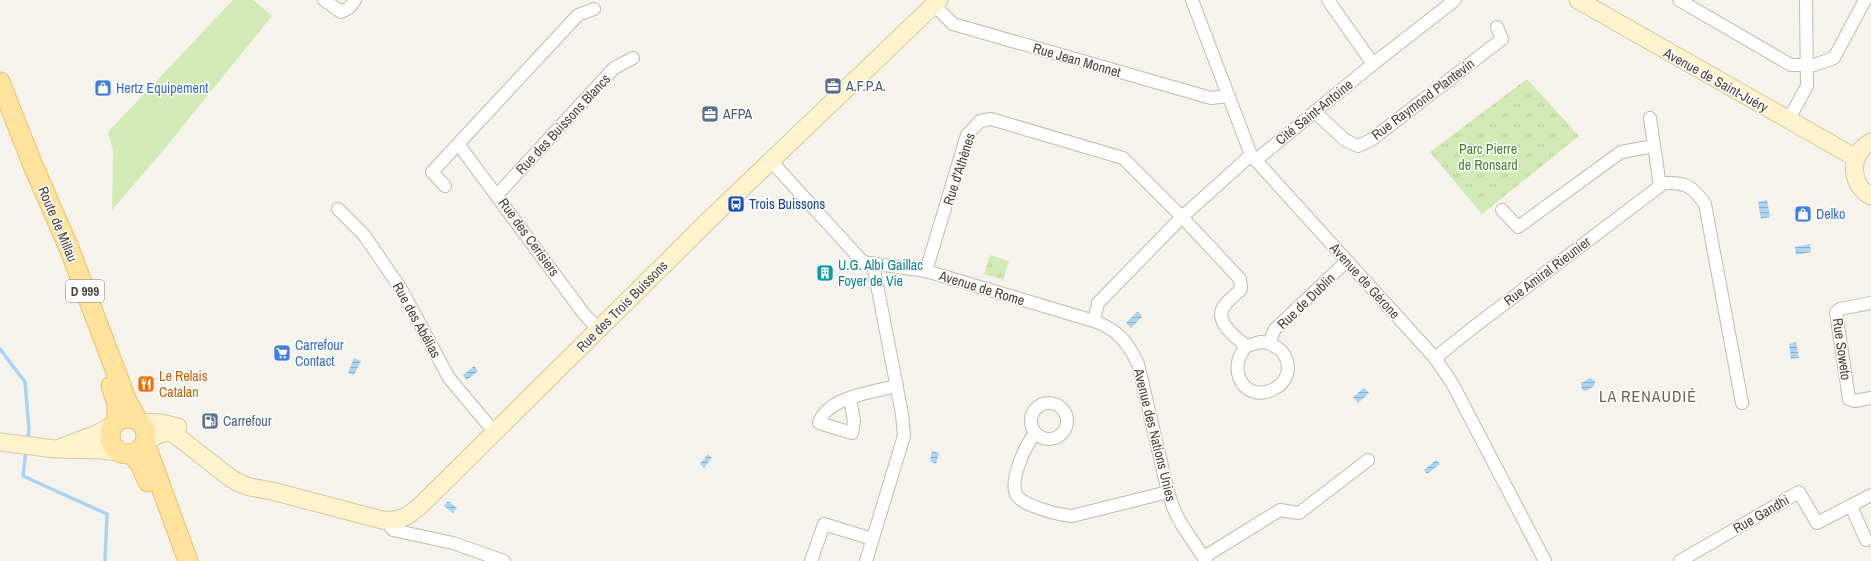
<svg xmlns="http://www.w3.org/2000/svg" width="1871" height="561" viewBox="0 0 1871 561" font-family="'Archivo Narrow',sans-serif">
	<defs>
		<pattern id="park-tufts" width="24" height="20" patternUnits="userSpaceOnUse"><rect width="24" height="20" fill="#d2eab5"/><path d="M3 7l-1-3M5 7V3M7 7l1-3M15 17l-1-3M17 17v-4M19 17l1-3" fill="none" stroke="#b6ca9c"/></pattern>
		<pattern id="water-rules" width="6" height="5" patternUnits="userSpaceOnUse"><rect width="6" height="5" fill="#a9d4f2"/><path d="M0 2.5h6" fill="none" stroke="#8caec5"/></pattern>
	</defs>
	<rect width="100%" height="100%" fill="#f6f3ec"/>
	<!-- green -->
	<path fill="#d2eab5" d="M233,0H253L272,16L161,153L112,210L113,151L108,132Z"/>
	<!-- park -->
	<g fill="url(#park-tufts)">
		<path d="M1527,79L1579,136L1482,214L1430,152Z"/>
		<path d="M990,255L1009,261L1003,280L984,274Z"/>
	</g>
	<!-- water -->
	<g fill="url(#water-rules)">
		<path d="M1767,200L1770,217L1761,219L1758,202Z"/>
		<path d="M1810,244L1811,252L1796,255L1795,247Z"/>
		<path d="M1137,312L1140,313L1142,317L1131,328L1126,323Z"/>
		<path d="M1796,342L1799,358L1791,359L1789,344Z"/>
		<path d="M354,358L361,361L354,375L348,373Z"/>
		<path d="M474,366L478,371L467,380L463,375Z"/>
		<path d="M1590,378L1595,381L1594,386L1586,391L1582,390L1581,383Z"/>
		<path d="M1364,388L1369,393L1358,403L1353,397Z"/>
		<path d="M932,451L939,453L936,464L930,461Z"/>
		<path d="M708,454L712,458L704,468L700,464Z"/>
		<path d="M1436,460L1440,464L1427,474L1424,470Z"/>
		<path d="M448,501L457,508L453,513L444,506Z"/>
	</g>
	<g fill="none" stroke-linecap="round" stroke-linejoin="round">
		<!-- stream -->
		<g stroke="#a9d4f2" stroke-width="3.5">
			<path d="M0,349L25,382L29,428L28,440"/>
			<path d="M26,450L23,476L107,514L105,561"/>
		</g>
		<!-- street casing -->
		<g stroke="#c2bbae" stroke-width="14">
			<g id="street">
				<path d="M324,0L341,12L349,8L355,0"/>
				<path d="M1192,0L1251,155L1435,358L1452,383L1545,561"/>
				<path d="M1328,0L1373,64"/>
				<path d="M1679,0L1791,65H1814L1834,58L1865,0"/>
				<path d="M934,5L953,24L1211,98L1229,96"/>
				<path d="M1315,112L1345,140L1358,146L1371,140L1502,39L1497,27"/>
				<path d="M1650,118L1660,186"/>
				<path d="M1789,119L1807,86L1806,0"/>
				<path d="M459,145L584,314L599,330"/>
				<path d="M770,160L863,262L926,271L1094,321C1118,330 1127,341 1138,364L1168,492L1175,512L1182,525L1206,561"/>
				<path d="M1256,160L1373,64L1455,0"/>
				<path d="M445,186L432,172L578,15L594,9"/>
				<path d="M497,195L614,68L633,58"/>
				<path d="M338,209L364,235L401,289L449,378L495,433"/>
				<path d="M1502,210L1518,227L1621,152L1654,146"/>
				<path d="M926,271L967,135L980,121L991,119L1123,158L1182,217L1240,279L1241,289C1236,295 1229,299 1225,305C1212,320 1236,338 1246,346L1260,342L1269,343L1275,329L1347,261"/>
				<path d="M1871,303L1840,309L1836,312L1849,399L1855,401L1871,398"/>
				<path d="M1094,321L1098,303L1182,217L1251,155"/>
				<path d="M1246,346C1239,356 1235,365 1239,377C1251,410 1304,385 1283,353C1280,348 1273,346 1269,343"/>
				<path d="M1435,358L1475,326L1664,183C1686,182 1692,186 1705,204L1742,403"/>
				<path d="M850,399L854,421L852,433L819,423C827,397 873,392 897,386"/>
				<circle cx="1049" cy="421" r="18"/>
				<path d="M1035,433C1026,445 1008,481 1017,496C1024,506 1059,515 1072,516L1168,492"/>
				<path d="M1851,506L1866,540"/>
				<path d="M387,521L393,530L453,543L504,561"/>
				<path d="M1204,557L1280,510L1299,513L1368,460"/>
				<path d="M811,561L824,524L872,539"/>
				<path d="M866,561L904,436L902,414L873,264"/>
				<path d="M1680,561L1799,492L1817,523L1871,495"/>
			</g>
		</g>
		<!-- secondary casing -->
		<g stroke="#d6c79b" stroke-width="19">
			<g id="secondary">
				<path d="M1578,0L1856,158"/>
				<path d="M1871,142C1849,153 1849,185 1871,196"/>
				<path d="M140,422L161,423L178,427"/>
				<path d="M146,441L161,433H173L229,477L239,483L250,487L272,491L382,520C400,522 409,516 422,504L709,220L939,0"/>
				<path d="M0,442L55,449L102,450L120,452"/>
				<path d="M62,447L97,434L113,425"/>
			</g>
		</g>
		<!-- primary casing -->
		<g stroke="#e6c16a" stroke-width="21">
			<g id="primary">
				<path d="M0,82L32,163L69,248L127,401L137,419"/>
				<path d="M111,386L117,404V421"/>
				<circle cx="128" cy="436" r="18"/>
				<path d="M145,443L188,561"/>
				<path d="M132,454L140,464L148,482"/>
			</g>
		</g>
		<!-- street -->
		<use href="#street" stroke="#fff" stroke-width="12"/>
		<!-- secondary -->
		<use href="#secondary" stroke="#fff3cd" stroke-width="17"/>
		<!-- primary -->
		<use href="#primary" stroke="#ffe39c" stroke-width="19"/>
	</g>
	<!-- icons -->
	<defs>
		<g id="office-square" transform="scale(0.9)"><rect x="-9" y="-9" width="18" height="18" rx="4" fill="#5c6f8a" stroke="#fff"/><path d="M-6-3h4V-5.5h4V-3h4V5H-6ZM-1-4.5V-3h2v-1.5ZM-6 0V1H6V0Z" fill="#fff"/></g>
		<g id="shop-square" transform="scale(0.9)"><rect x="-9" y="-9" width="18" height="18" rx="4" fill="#3f7fe0" stroke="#fff"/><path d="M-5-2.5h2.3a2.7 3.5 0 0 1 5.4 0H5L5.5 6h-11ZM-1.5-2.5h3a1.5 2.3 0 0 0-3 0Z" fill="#fff"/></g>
		<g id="bus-square" transform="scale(0.9)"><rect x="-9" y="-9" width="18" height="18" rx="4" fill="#1a4fb4" stroke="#fff"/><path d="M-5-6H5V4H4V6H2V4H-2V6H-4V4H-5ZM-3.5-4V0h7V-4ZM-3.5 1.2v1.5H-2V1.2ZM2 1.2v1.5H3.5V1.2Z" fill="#fff"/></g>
		<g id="building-square" transform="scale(0.9)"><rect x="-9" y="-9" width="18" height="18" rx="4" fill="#0f9aa8" stroke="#fff"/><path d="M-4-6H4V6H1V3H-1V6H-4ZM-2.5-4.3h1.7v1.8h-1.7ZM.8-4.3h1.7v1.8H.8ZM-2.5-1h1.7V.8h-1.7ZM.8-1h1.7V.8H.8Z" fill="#fff"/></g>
		<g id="supermarket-square" transform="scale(0.9)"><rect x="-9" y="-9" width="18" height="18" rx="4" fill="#3f7fe0" stroke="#fff"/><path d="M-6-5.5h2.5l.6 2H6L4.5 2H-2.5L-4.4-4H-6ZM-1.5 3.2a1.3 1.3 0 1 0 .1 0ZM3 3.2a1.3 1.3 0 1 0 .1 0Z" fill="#fff"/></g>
		<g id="restaurant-square" transform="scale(0.9)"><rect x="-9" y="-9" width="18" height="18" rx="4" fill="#e8710a" stroke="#fff"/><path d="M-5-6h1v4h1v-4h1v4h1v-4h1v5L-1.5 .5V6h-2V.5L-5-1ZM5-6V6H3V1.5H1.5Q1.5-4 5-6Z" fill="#fff"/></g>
		<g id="fuel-square" transform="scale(0.9)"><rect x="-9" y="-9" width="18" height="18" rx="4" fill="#5c6f8a" stroke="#fff"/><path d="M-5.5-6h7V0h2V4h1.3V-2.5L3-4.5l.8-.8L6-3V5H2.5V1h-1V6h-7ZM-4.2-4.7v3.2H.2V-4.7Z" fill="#fff"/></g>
	</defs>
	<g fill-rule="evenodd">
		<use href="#office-square" x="833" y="86"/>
		<use href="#shop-square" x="103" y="88"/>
		<use href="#office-square" x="710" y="114"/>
		<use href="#bus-square" x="736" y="204"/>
		<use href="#shop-square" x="1803" y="214"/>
		<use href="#building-square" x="825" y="273"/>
		<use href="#supermarket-square" x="282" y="353"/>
		<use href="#restaurant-square" x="146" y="384"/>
		<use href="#fuel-square" x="210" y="421"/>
	</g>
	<g text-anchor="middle" stroke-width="3" stroke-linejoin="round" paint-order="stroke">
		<!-- shield labels -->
		<rect fill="#fff" stroke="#817c74" stroke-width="1" x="66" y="280" width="38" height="22" rx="3"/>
		<g font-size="13" font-weight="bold" fill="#4b4439">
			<text x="85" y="296">D 999</text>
		</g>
		<!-- street labels -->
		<g font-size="14" fill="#4b4439" stroke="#fff">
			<text transform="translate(1077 60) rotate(16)" y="5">Rue Jean Monnet</text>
			<text transform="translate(1716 80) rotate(29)" y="5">Avenue de Saint-Juéry</text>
			<text transform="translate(1423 99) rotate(-37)" y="5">Rue Raymond Plantevin</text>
			<text transform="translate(1314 112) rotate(-39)" y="5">Cité Saint-Antoine</text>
			<text transform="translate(563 124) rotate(-47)" y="5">Rue des Buissons Blancs</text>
			<text transform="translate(959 169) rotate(-72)" y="5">Rue d'Athènes</text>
			<text transform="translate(58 224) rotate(67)" y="5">Route de Millau</text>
			<text transform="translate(529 237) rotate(54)" y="5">Rue des Cerisiers</text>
			<text transform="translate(1547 271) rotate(-37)" y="5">Rue Amiral Rieunier</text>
			<text transform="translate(1365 281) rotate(48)" y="5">Avenue de Gérone</text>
			<text transform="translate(982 288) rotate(17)" y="5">Avenue de Rome</text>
			<text transform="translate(1306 301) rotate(-44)" y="5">Rue de Dublin</text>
			<text transform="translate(622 306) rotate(-45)" y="5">Rue des Trois Buissons</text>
			<text transform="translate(417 320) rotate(61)" y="5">Rue des Abélias</text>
			<text transform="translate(1842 349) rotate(82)" y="5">Rue Soweto</text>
			<text transform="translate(1155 435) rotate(76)" y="5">Avenue des Nations Unies</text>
			<text transform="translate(1761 514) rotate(-30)" y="5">Rue Gandhi</text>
		</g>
		<!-- service labels -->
		<g font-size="14" fill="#4e5e75" stroke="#fff" text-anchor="start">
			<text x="846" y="91">A.F.P.A.</text>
			<text x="723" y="119">AFPA</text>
			<text x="223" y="426">Carrefour</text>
		</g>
		<!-- shop labels -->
		<g font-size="14" fill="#366cbe" stroke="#fff" text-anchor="start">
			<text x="116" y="93">Hertz Equipement</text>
			<text x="1816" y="219">Delko</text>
			<text x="295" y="350">Carrefour<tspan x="295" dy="16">Contact</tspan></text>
		</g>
		<!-- park labels -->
		<g font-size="14" fill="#4a7f2a" stroke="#fff">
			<text x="1488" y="154">Parc Pierre<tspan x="1488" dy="16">de Ronsard</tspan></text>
		</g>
		<!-- transit labels -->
		<g font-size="14" fill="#164399" stroke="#fff" text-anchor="start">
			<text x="749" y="209">Trois Buissons</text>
		</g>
		<!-- culture labels -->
		<g font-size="14" fill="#0d838f" stroke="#fff" text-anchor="start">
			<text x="838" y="270">U.G. Albi Gaillac<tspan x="838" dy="16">Foyer de Vie</tspan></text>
		</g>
		<!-- food labels -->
		<g font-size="14" fill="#c56008" stroke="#fff" text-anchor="start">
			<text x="159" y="381">Le Relais<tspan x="159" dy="16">Catalan</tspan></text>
		</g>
		<!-- quarter labels -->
		<g font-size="16" letter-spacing="1" fill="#6e6250" stroke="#fff">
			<text x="1648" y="402">LA RENAUDIÉ</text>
		</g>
	</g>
</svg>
